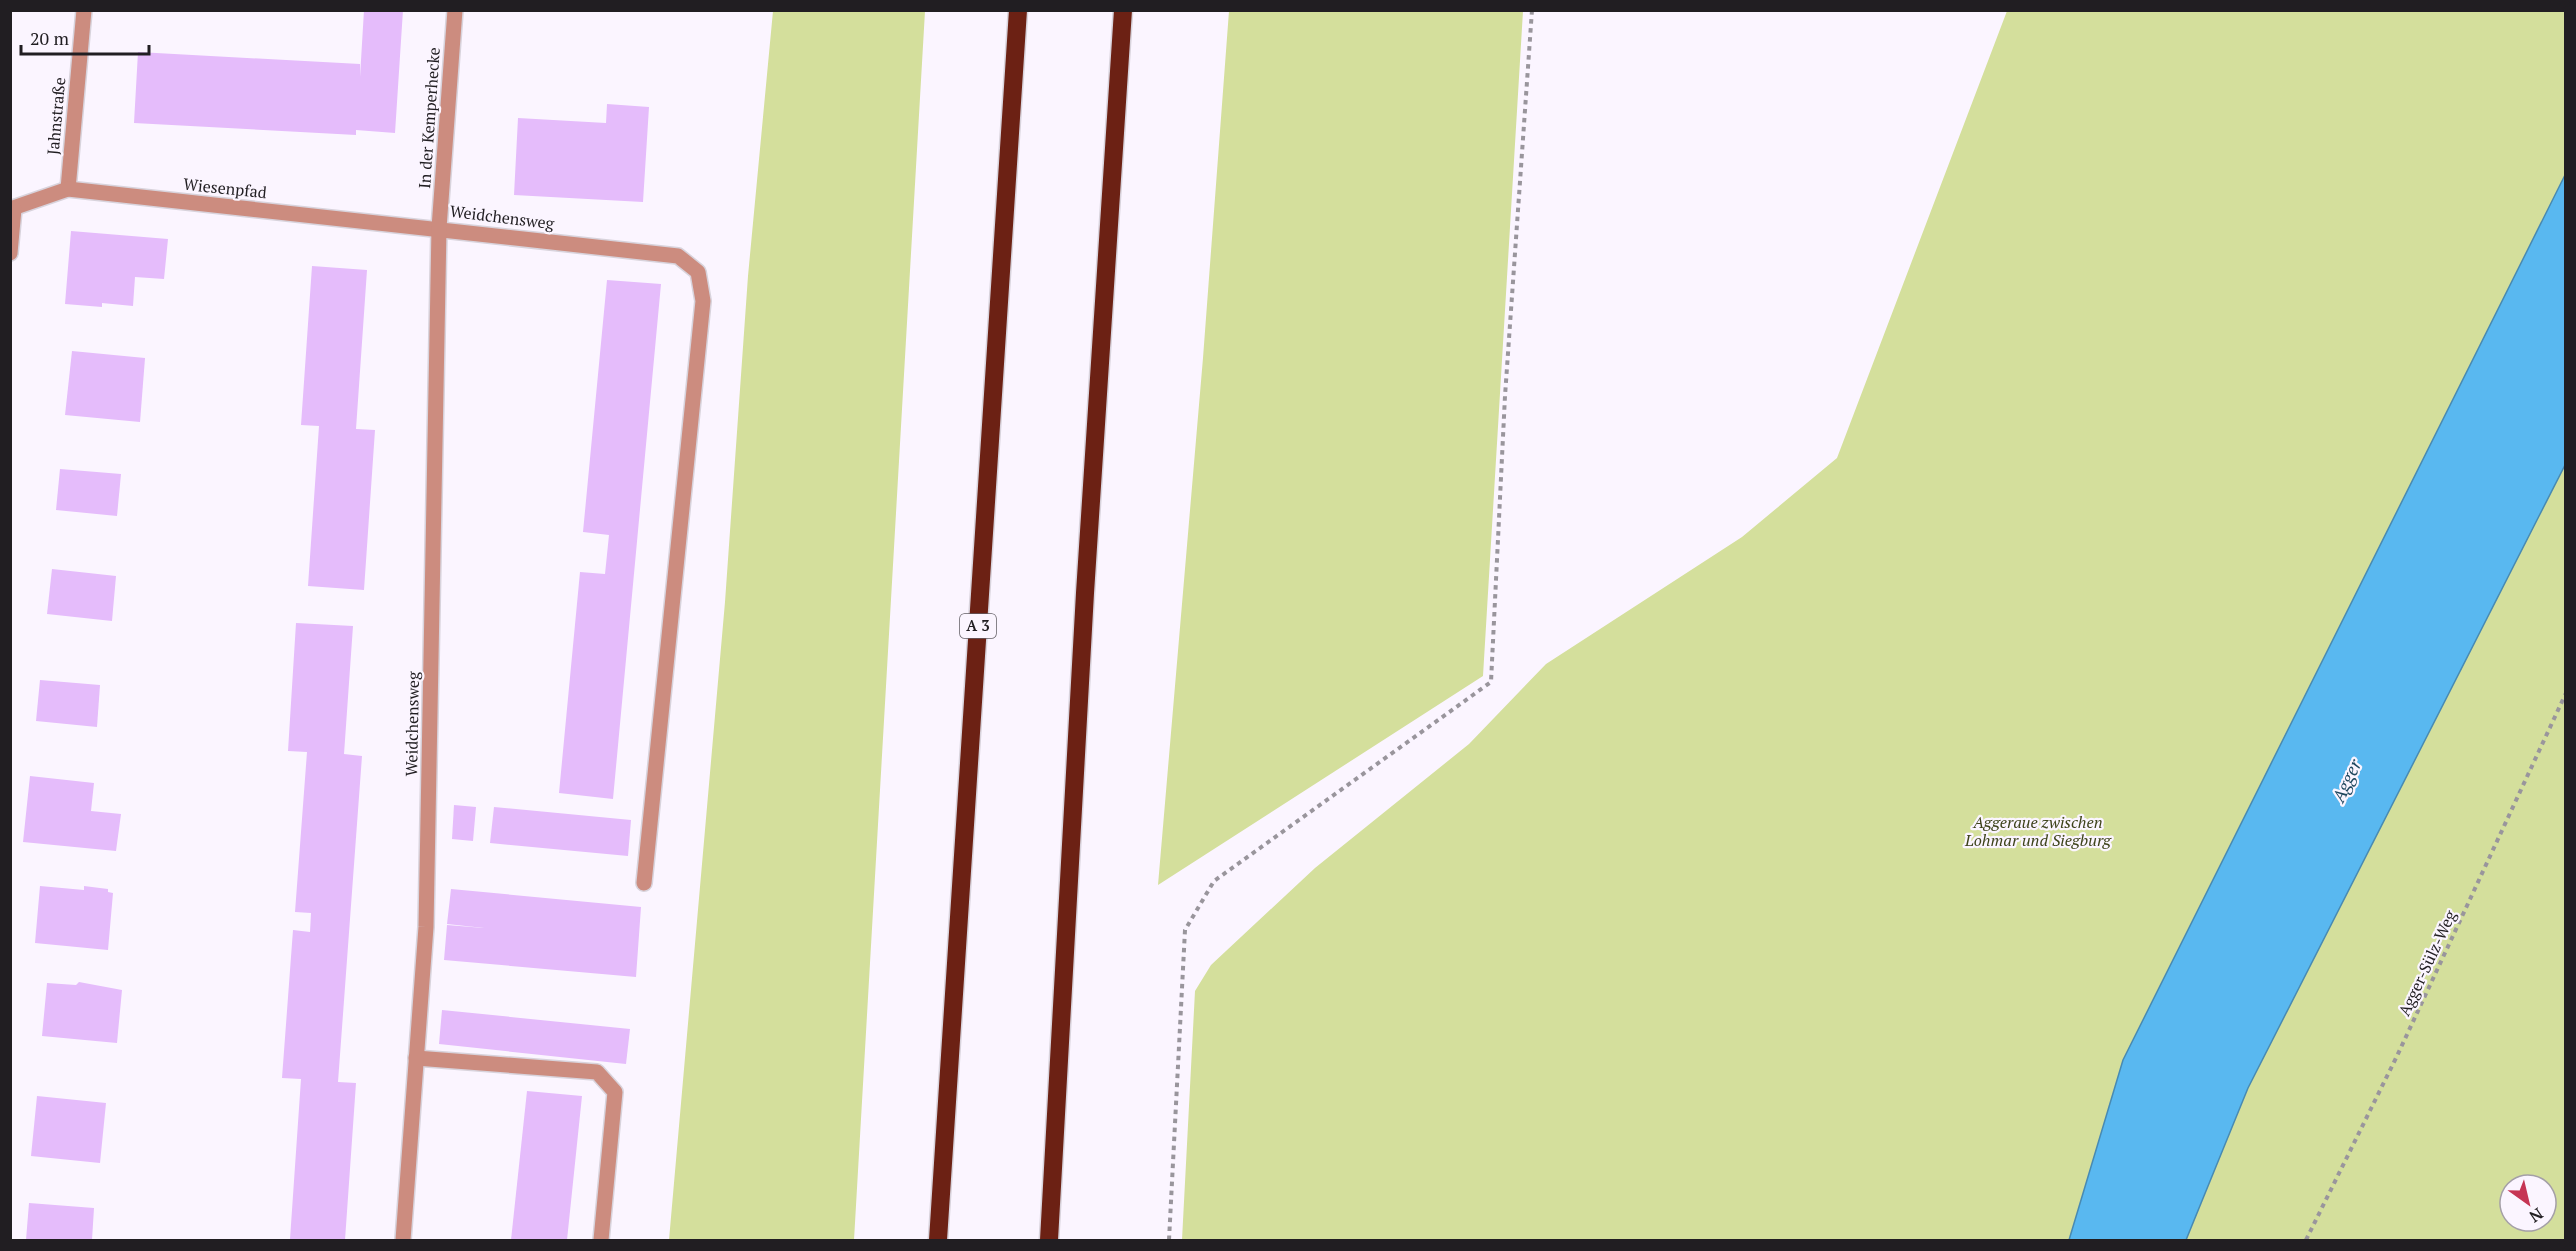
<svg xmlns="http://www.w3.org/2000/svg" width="2576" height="1251" viewBox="0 0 2576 1251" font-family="'PT Serif',serif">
	<rect width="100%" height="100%" fill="#fbf5ff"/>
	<!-- green -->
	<g fill="#d4df9c" fill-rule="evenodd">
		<path d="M773,11H925L854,1240H669L725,602L748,276Z"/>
		<path d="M1229,11H1523L1483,676L1158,885L1203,358Z"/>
		<path d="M2007,11H2565V1240H1182L1195,991L1211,965L1315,868L1469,744L1546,664L1742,537L1837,458ZM2510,1185H2546V1221H2510Z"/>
	</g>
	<!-- water -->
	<path fill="#59b8f0" stroke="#488ab2" stroke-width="1.5" d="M2565,175V465L2248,1088L2186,1240H2069L2123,1060Z"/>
	<!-- building -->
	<g fill="#e5bcfb">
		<path d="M364,10H403L395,133L356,130V135L134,123L138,52L360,64V77Z"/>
		<path d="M607,104L649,107L643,202L514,195L518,118L606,123Z"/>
		<path d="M71,231L168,239L164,279L135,277L133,306L102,303V307L65,304Z"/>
		<path d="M312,266L367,270L356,429L375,430L364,590L308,586L319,426L301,425Z"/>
		<path d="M607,280L661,284L613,799L559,793L580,572L605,574L609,535L583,532Z"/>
		<path d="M72,351L145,358L140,422L65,415Z"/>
		<path d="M60,469L121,474L117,516L56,510Z"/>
		<path d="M52,569L116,576L112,621L47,614Z"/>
		<path d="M296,623L353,626L344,754L362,756L338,1082L356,1083L345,1240L290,1239L301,1079L282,1078L293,930L310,932L311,913L295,912L307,752L288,751Z"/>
		<path d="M40,680L100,685L97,727L36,721Z"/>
		<path d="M30,776L94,783L91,811L121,814L116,851L23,842Z"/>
		<path d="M454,805L476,807L473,841L452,839Z"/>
		<path d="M494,807L631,820L628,856L490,843Z"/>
		<path d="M40,886L84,890V886L108,889V892L113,893L108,950L35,943Z"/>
		<path d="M451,889L641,907L636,977L444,960L447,925L484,928L447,924Z"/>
		<path d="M79,982L122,990L117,1043L42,1036L47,983L76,985Z"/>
		<path d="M442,1010L630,1029L626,1064L439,1044Z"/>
		<path d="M527,1091L582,1096L567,1240H511Z"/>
		<path d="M37,1096L106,1103L100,1163L31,1156Z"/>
		<path d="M29,1203L94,1208L92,1240H26Z"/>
	</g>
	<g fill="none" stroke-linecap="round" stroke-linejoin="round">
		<!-- minor casing -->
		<g stroke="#d8d3dc" stroke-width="18">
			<g id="minor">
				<path d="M68,189L84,10"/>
				<path d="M10,209L68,189L678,256L698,272L703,301L644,883"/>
				<path d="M10,253L14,209"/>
				<path d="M416,1058L597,1072L615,1092L601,1240"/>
				<path d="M403,1240L426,927L439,228L455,10"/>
			</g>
		</g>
		<!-- motorway casing -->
		<g stroke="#d8d3dc" stroke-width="21">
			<g id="motorway">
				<path d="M938,1240L1018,10"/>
				<path d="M1049,1240L1085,593L1123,10"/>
			</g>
		</g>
		<!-- path -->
		<g stroke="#99959c" stroke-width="4" stroke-dasharray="4.5 4.5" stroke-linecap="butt">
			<path d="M1169,1240L1185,930L1214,881L1491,682L1505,396L1532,10"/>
			<path d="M2306,1240L2397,1056L2566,693"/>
		</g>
		<!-- minor -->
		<use href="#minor" stroke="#cc8c7f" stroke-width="15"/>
		<!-- motorway -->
		<use href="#motorway" stroke="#6c2114" stroke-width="18"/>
	</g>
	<g text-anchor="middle" stroke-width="4.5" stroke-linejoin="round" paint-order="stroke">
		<!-- shield labels -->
		<rect fill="#fbf5ff" stroke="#625e64" stroke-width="1.5" x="960" y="614" width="36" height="24" rx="4.5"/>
		<g font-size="15" font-weight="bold" fill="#211e22">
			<text x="978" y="631">A 3</text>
		</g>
		<!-- street labels -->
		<g font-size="16" fill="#211e22" stroke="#fbf5ff">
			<text transform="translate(56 116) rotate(-85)" y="6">Jahnstraße</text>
			<text transform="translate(429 118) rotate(-86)" y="6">In der Kemperhecke</text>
			<text transform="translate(225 188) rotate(6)" y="6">Wiesenpfad</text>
			<text transform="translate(502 217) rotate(7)" y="6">Weidchensweg</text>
			<text transform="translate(412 724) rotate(-89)" y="6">Weidchensweg</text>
			<text transform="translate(2427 963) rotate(-65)" y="6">Agger-Sülz-Weg</text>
		</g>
		<!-- park labels -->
		<g font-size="16" font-style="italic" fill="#3d421a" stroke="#fbf5ff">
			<text x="2038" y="828">Aggeraue zwischen<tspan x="2038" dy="18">Lohmar und Siegburg</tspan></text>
		</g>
		<!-- water labels -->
		<g font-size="18" font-style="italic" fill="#1f475e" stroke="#fbf5ff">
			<text transform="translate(2347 781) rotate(-65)" y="6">Agger</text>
		</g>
	</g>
	<!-- border -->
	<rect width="2576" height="1251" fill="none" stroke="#211e22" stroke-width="24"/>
	<!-- north arrow -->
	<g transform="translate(2528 1203) rotate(146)"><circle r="28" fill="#fbf5ff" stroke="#a49fa7" stroke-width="1.5"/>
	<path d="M0-4.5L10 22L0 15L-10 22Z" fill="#c63554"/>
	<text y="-9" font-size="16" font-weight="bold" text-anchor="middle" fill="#211e22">N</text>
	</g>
	<!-- scale -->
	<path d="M21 45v9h128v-9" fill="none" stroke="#211e22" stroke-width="3"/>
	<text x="30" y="45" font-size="18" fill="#211e22" stroke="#fbf5ff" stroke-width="4.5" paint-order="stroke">20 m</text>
</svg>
